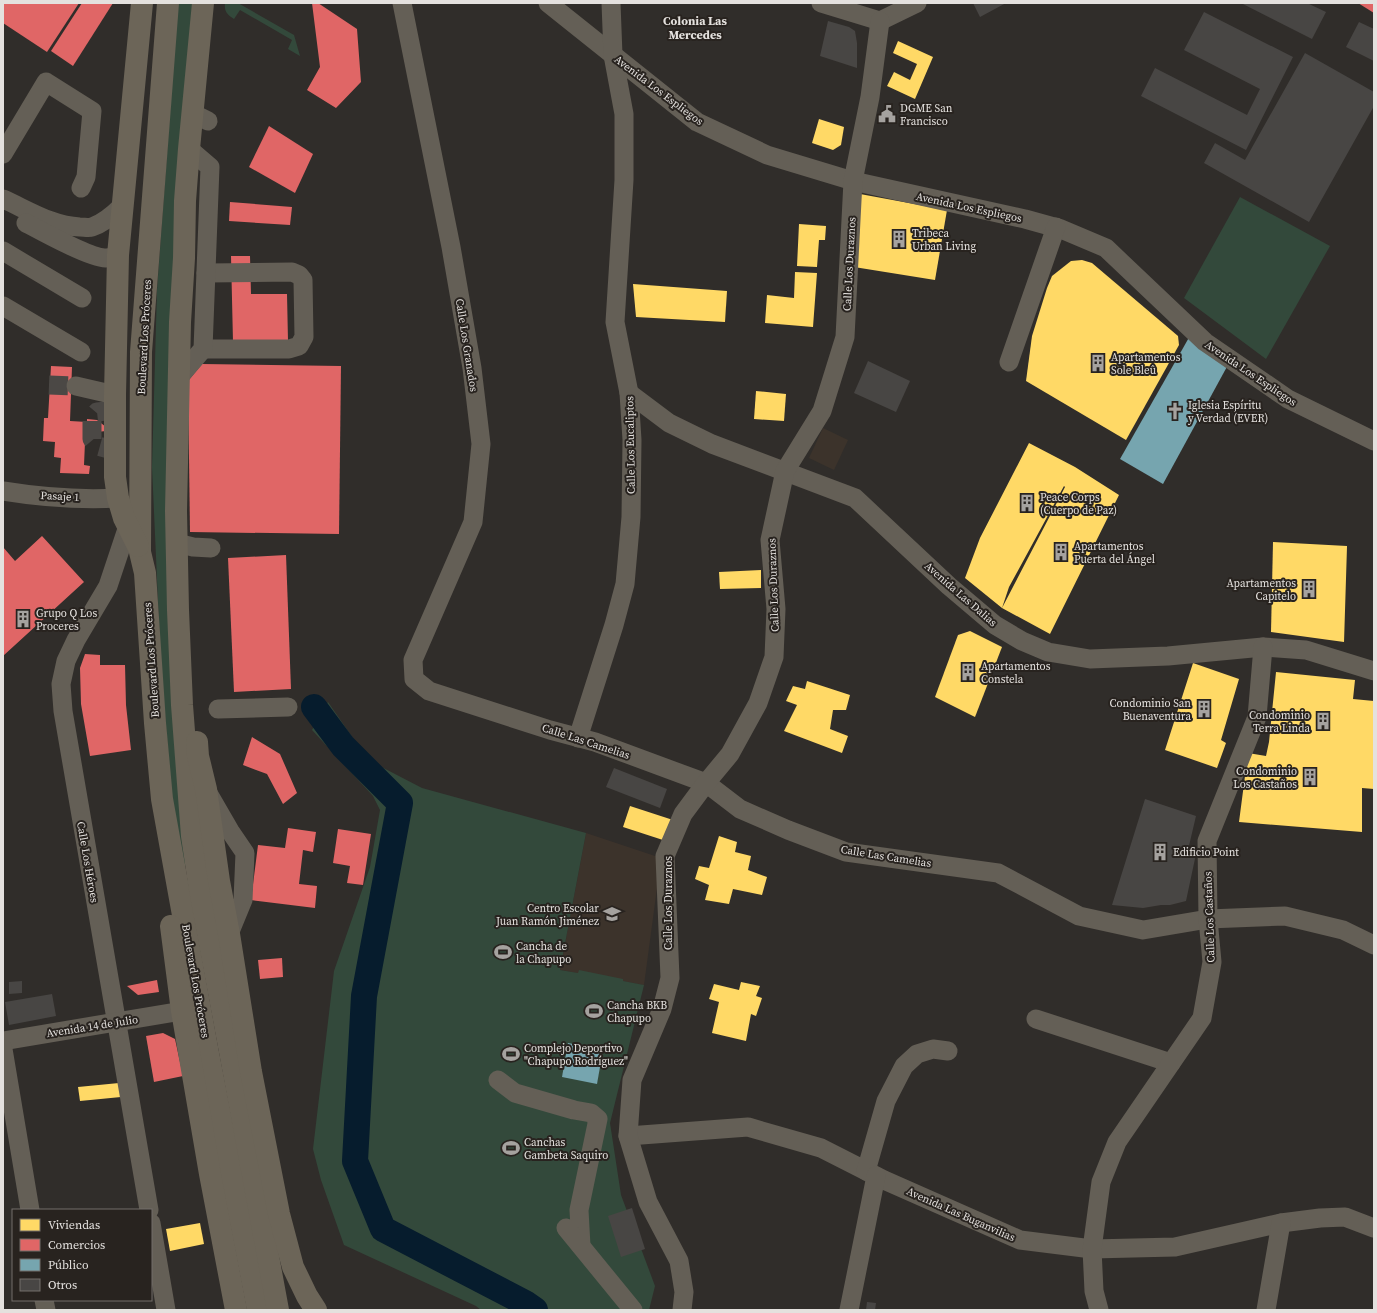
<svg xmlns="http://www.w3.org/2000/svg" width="1377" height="1313" viewBox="0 0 1377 1313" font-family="'Source Serif 4',serif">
	<rect width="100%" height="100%" fill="#302d2a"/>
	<!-- built -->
	<g fill="#3c332b">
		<path d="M823,428L848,440L834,470L809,458Z"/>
		<path d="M586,833L661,858L644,985L560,970Z"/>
	</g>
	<!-- green -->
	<g fill="#33493b">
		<path d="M178,3H194L188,74L186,866L183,865L172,797L161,669L152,467L157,290Z"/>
		<path d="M225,3H238L294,35L300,56L288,49L292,40L240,10L234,19C227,15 224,11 225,3Z"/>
		<path d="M1240,197L1330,246L1266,359L1184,298Z"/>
		<path d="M328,702L368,760L422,788L586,833L560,970L578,973L579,970L623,979V981L644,985L610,1123L621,1195L655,1286L649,1310H481L476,1306L344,1245L321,1180L313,1149L334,971L370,867L380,810L373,796L312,730Z"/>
	</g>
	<!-- homes -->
	<g fill="#ffd966" fill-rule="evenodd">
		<path d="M898,41L933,57L915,99L887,86L894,72L910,80L917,64L893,53Z"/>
		<path d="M819,119L844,127L841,145L833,150L812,143Z"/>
		<path d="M860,194L947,210L935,280L854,267Z"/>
		<path d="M799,224L826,226L825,240H819L817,267L797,266Z"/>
		<path d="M1082,260L1092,263L1178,336L1179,345L1126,440L1026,381L1032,336L1047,288L1052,276L1071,261Z"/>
		<path d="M795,272L817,273L813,327L765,323L767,295L794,298Z"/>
		<path d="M633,284L727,291L725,322L636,317Z"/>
		<path d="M756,391L786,394L784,421L754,419Z"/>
		<path d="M1029,443L1075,467L1119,495L1050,634L1002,608L965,578L980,538ZM1064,486L1065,487L1002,608L1009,587Z"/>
		<path d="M1273,542L1347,546L1344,642L1271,632Z"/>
		<path d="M761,570V588L720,589L719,572Z"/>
		<path d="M970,631L1002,647L975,717L935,697L958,635Z"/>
		<path d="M1193,663L1239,679L1221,740L1226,743L1217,768L1165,750Z"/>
		<path d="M1276,672L1355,680L1353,699L1374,701V789L1362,788V832L1239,822L1248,753L1266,756L1269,742Z"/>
		<path d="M807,681L850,695L846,710H833L830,729L848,736L842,753L784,731L797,705L786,701L793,686L805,689Z"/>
		<path d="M630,806L673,820L666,841L623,827Z"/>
		<path d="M719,836L737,842L735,852L751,856L748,870L767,877L762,895L733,889L729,904L705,900L709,885L695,879L699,866L709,868Z"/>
		<path d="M741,982L760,986L756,996L762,998L756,1016L751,1014L746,1041L712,1033L719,1002L709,999L714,984L739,990Z"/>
		<path d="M119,1083L121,1097L80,1101L78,1087Z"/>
		<path d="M200,1223L204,1244L170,1251L166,1229Z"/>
	</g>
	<!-- shops -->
	<g fill="#e06666">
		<path d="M3,3H79L47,52L3,23Z"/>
		<path d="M82,3H113L73,66L51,51Z"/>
		<path d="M312,3H318L357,29L361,82L336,108L307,90L320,67Z"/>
		<path d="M1358,3H1374V13Z"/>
		<path d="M269,126L313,154L295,193L249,167Z"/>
		<path d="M230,202L292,207L290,225L229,221Z"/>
		<path d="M231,256H250L251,294H287L288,341L233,342Z"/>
		<path d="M202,364L341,366L339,534L190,532L188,381Z"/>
		<path d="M51,366L72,367L70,421L87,422V419L97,420L106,427V431L97,432L85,442L84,465L90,466L89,474L60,473L61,458L54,457L55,442L43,441L44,418H48Z"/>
		<path d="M42,536L84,582L3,656V547L15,561Z"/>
		<path d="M286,555L291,689L234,692L228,558Z"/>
		<path d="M85,654L100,655V665H125L126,705L131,750L90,756L81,704L80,668Z"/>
		<path d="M252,737L280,754L297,793L283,804L267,774L243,765Z"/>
		<path d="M288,828L316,832L313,852L303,850L299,884L317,886L315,908L251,900L258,845L285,848Z"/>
		<path d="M338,829L371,834L363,885L347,883L350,866L333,863Z"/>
		<path d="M282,958L283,977L260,979L258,960Z"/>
		<path d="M157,980L159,992L138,995L127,986Z"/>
		<path d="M163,1033L175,1039L183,1076L154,1082L146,1036Z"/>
	</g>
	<!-- public -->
	<g fill="#76a5af">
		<path d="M1191,334L1229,363L1163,484L1120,459Z"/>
		<path d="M568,1043L603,1050L597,1084L562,1077Z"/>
	</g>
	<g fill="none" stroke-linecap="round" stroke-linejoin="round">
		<!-- river -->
		<path stroke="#061c2d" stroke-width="26" d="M314,707L343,746L400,803L364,996L355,1161L383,1229L525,1303L535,1310"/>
	</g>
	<!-- building -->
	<g fill="#484644">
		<path d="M973,3H1006L980,17Z"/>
		<path d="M1241,3H1307L1326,12L1312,39Z"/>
		<path d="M1204,12L1293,57L1246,150L1141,96L1155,68L1247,115L1260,89L1184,50Z"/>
		<path d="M828,21L849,27L855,31L857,43V68L820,56Z"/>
		<path d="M1359,22L1374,29V61L1346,47Z"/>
		<path d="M1305,53L1374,92V106L1309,222L1204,163L1215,143L1245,160Z"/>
		<path d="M868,361L910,381L896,412L854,393Z"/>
		<path d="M614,768L667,789L660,808L606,787Z"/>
		<path d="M1145,799L1196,816L1188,850L1196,854L1186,901L1170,905H1161L1143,908L1112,905Z"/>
		<path d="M22,981V993L9,994V982Z"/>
		<path d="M52,994L56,1016L9,1025L5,1002Z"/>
		<path d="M632,1208L645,1249L621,1257L608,1216Z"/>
		<path d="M867,1302L876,1303L875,1310H866Z"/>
	</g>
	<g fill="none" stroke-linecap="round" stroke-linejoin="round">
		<!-- minor-tunnel -->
		<g stroke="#4b4845" stroke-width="19" stroke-dasharray="19 10" stroke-linecap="butt">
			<path d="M49,385L76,386"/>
			<path d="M115,410L97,412L92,418V439L98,446L116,451"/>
		</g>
		<!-- minor -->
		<g stroke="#645f56" stroke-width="19">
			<path d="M402,3L451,247L472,368L481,444L473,522L413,660L414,679L429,691L550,730L595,742L706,783L740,809L788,830L846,852L998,873L1079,916L1143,930L1208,919L1285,916L1343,930L1374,945"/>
			<path d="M548,3L697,122L767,155L853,181L1025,219L1061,229L1106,248L1205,342L1288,399L1374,441"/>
			<path d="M821,3L880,21L917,3"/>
			<path d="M192,113L208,121"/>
			<path d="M3,154L46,82L92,111L86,177L81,188"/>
			<path d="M3,199C28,210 52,226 80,227C84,227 89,228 92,227C104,223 114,214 122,206"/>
			<path d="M26,223C41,231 92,259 106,258C110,258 114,256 118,255"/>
			<path d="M3,251L82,298"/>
			<path d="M3,306L81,352"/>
			<path d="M203,349H289L299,346L304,337L303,280L299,275L292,272L206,273"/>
			<path d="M1009,362L1056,227"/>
			<path d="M179,377L203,349L210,167L189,149"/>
			<path d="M76,386L115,395"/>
			<path d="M629,393L669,423L712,444L855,498L949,586L995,625L1022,641L1048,652L1090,659L1168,656L1263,647L1306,650L1374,671"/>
			<path d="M3,491C40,497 80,500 118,498"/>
			<path d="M128,526L108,586L76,640L66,661L61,684L63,711L149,1210"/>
			<path d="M177,543L193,547L211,548"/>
			<path d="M218,709L288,707"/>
			<path d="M578,738L614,625L625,584L631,517L632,440L629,393L615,322L624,180V114L613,55L611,3"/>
			<path d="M208,793L230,831L245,853L243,900L229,934"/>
			<path d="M1036,1019L1171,1063"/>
			<path d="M3,1041L182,1011"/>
			<path d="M3,1049L30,1210"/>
			<path d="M498,1080L515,1093L574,1110L591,1113L598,1119L579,1210L581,1246"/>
			<path d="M628,1136L748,1127L821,1148L884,1180L1020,1240L1092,1249L1175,1247L1281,1223L1320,1218L1345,1217L1374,1228"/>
			<path d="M866,1171L886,1101L904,1066L917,1054L933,1049L948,1051"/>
			<path d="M151,1223L166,1310"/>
			<path d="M566,1228L633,1310"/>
			<path d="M44,1300L46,1310"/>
			<path d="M682,1310L684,1292L679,1261L648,1202L628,1136L632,1080L662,1009L670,978L665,856L683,814L706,783L730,754L758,703L774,657L776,609L770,540L785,471L822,411L845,337L853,181L870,97L880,21"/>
			<path d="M849,1310L876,1176"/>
			<path d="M1099,1310L1094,1291L1092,1249L1101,1182L1117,1142L1202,1018L1212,962L1208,919L1207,841L1257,717L1263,647"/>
			<path d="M1266,1310L1281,1223"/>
		</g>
		<!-- highway -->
		<g stroke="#6c6558" stroke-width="22">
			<path d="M168,3L141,352L140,552L145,573L155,723L162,799L208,1053L258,1310"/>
			<path d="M203,3L189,149L185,201L184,258L180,322L176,511L178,610L182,705L192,836L200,890L278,1310"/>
			<path d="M138,546L124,518L118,498L115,477V395L118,255L142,3"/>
			<path d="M197,742L198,756L206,789L219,881L229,934L251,1072L279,1214L293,1267L307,1296L316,1310"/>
			<path d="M171,926L182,1011L210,1174L236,1310"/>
		</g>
	</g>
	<!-- icons -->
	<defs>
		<g id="civic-bare" transform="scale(1.38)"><path d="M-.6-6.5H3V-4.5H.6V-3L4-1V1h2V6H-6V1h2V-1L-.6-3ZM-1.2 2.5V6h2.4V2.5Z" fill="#a5a29f" stroke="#28231f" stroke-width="2.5" paint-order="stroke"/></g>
		<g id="building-bare" transform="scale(1.38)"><path d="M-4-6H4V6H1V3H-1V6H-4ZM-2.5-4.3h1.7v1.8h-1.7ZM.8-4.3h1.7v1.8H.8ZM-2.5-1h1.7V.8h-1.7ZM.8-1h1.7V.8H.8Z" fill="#a5a29f" stroke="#28231f" stroke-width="2.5" paint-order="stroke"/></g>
		<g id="church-bare" transform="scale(1.38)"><path d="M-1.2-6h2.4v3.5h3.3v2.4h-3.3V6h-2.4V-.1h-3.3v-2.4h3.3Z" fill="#a5a29f" stroke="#28231f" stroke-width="2.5" paint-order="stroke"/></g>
		<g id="school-bare" transform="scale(1.38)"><path d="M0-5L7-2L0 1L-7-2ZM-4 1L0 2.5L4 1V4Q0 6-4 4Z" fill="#a5a29f" stroke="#28231f" stroke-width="2.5" paint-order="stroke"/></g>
		<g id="stadium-bare" transform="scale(1.38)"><path d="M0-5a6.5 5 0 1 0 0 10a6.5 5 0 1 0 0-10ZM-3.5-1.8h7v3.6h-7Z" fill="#a5a29f" stroke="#28231f" stroke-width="2.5" paint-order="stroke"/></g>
	</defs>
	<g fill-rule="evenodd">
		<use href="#civic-bare" x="887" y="114"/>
		<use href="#building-bare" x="899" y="239"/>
		<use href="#building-bare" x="1098" y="363"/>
		<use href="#church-bare" x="1175" y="411"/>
		<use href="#building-bare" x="1027" y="503"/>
		<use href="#building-bare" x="1061" y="552"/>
		<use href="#building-bare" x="1309" y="589"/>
		<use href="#building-bare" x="23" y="619"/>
		<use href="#building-bare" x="968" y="672"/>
		<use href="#building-bare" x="1204" y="709"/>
		<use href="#building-bare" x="1323" y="721"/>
		<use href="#building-bare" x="1310" y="777"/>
		<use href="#building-bare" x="1160" y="852"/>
		<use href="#school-bare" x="612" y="914"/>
		<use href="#stadium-bare" x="503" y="952"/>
		<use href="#stadium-bare" x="594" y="1011"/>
		<use href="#stadium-bare" x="511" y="1054"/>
		<use href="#stadium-bare" x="511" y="1148"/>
	</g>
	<g text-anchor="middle" stroke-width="4" stroke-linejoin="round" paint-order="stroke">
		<!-- street labels -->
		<g font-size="11" fill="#e4e1de" stroke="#28231f">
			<text transform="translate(659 90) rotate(37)" y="4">Avenida Los Espliegos</text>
			<text transform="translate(969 207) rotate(12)" y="4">Avenida Los Espliegos</text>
			<text transform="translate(849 264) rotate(-87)" y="4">Calle Los Duraznos</text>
			<text transform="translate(144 337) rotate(-87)" y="4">Boulevard Los Próceres</text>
			<text transform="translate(467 345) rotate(81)" y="4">Calle Los Granados</text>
			<text transform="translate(1251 373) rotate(34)" y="4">Avenida Los Espliegos</text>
			<text transform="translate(630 445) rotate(-91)" y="4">Calle Los Eucaliptos</text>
			<text transform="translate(60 496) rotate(3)" y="4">Pasaje 1</text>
			<text transform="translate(773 585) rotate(-92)" y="4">Calle Los Duraznos</text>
			<text transform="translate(961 594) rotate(41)" y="4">Avenida Las Dalias</text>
			<text transform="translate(151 660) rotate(-94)" y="4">Boulevard Los Próceres</text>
			<text transform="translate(586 741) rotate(18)" y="4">Calle Las Camelias</text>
			<text transform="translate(886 856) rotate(9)" y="4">Calle Las Camelias</text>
			<text transform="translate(88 862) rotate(80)" y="4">Calle Los Héroes</text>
			<text transform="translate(668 903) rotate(-90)" y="4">Calle Los Duraznos</text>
			<text transform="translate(1209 917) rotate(-92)" y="4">Calle Los Castaños</text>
			<text transform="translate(196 981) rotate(80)" y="4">Boulevard Los Próceres</text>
			<text transform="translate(92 1026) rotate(-9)" y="4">Avenida 14 de Julio</text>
			<text transform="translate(961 1214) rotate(24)" y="4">Avenida Las Buganvilias</text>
		</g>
		<!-- poi labels -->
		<g font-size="11" fill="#e4e1de" stroke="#28231f" text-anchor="start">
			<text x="900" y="112">DGME San<tspan x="900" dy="13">Francisco</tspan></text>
			<text x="912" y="237">Tribeca<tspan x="912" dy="13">Urban Living</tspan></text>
			<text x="1111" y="361">Apartamentos<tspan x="1111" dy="13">Sole Bleû</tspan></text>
			<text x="1188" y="409">Iglesia Espíritu<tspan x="1188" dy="13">y Verdad (EVER)</tspan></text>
			<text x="1040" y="501">Peace Corps<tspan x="1040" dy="13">(Cuerpo de Paz)</tspan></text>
			<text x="1074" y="550">Apartamentos<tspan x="1074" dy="13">Puerta del Ángel</tspan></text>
			<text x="1296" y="587" text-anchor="end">Apartamentos<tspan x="1296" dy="13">Capitelo</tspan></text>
			<text x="36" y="617">Grupo Q Los<tspan x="36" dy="13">Proceres</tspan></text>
			<text x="981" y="670">Apartamentos<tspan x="981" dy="13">Constela</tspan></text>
			<text x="1191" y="707" text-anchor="end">Condominio San<tspan x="1191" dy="13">Buenaventura</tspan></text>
			<text x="1310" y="719" text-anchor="end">Condominio<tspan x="1310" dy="13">Terra Linda</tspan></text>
			<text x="1297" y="775" text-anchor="end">Condominio<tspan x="1297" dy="13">Los Castaños</tspan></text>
			<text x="1173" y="856">Edificio Point</text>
			<text x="599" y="912" text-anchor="end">Centro Escolar<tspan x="599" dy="13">Juan Ramón Jiménez</tspan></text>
			<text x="516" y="950">Cancha de<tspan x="516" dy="13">la Chapupo</tspan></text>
			<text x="607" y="1009">Cancha BKB<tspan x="607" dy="13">Chapupo</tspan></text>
			<text x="524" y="1052">Complejo Deportivo<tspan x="524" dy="13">"Chapupo Rodríguez"</tspan></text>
			<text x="524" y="1146">Canchas<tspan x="524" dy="13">Gambeta Saquiro</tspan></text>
		</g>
		<!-- neighbourhood labels -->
		<g font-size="12" font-weight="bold" fill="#e4e1de" stroke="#28231f">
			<text x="695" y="25">Colonia Las<tspan x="695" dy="14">Mercedes</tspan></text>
		</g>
	</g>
	<!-- border -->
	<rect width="1377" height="1313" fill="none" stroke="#e4e1de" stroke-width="8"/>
	<!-- legend -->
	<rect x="12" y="1209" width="140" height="92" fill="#28231f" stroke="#736f6b"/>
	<rect x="20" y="1219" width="20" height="12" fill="#ffd966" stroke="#736f6b"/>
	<text x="48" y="1229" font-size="12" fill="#e4e1de">Viviendas</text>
	<rect x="20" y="1239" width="20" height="12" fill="#e06666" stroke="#736f6b"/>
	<text x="48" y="1249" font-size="12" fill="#e4e1de">Comercios</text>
	<rect x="20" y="1259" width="20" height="12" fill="#76a5af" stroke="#736f6b"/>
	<text x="48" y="1269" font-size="12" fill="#e4e1de">Público</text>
	<rect x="20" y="1279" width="20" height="12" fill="#484644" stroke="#736f6b"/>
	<text x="48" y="1289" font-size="12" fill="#e4e1de">Otros</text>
</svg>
